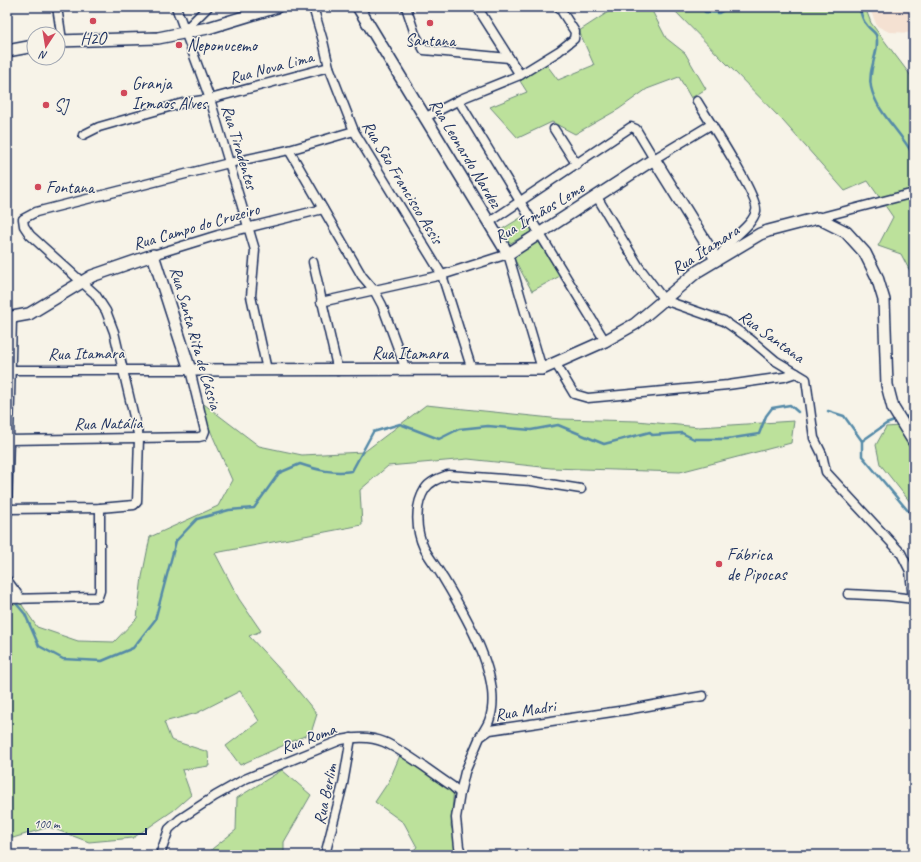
<svg xmlns="http://www.w3.org/2000/svg" width="921" height="862" viewBox="0 0 921 862" font-family="Caveat,sans-serif">
	<rect width="100%" height="100%" fill="#f7f3e8"/>
	<filter id="ink" filterUnits="userSpaceOnUse"><feTurbulence type="fractalNoise" baseFrequency=".025" numOctaves="2"/><feDisplacementMap in="SourceGraphic" scale="8" xChannelSelector="R" yChannelSelector="G"/><feConvolveMatrix kernelMatrix="1 2 1 2 8 2 1 2 1" color-interpolation-filters="sRGB"/></filter>
	<g filter="url(#ink)">
		<!-- built -->
		<path fill="#f4e1d2" d="M869,7H914V33L889,32L877,26Z"/>
		<!-- green -->
		<g fill="#bce19b" stroke="#6c887c">
			<path d="M616,7H650L666,38L685,53L706,89L691,98L679,77L647,89L619,109L575,134L552,122L518,138L490,107L527,92L520,81L546,64L558,80L594,65L579,31Z"/>
			<path d="M671,7H865L871,23L914,80V279L901,254L878,246L893,217L868,181L845,191L783,121Z"/>
			<path d="M527,214L535,230L507,245L499,231Z"/>
			<path d="M538,241L560,276L532,291L512,255Z"/>
			<path d="M196,398L259,446L302,455L364,452L426,405L561,419L637,421L699,427L794,421L791,443L680,472L551,468L468,459L388,466L360,490L362,525L215,553L239,599L261,631L249,636L286,676L317,714L311,733L240,765L226,746L259,721L240,691L197,713L164,722L171,740L208,752L209,766L182,770L191,795L174,810L133,838L89,842L49,827L13,838L7,828V583L37,627L78,641L114,642L137,618L142,577L150,537L218,506L232,480Z"/>
			<path d="M900,426L914,445V507L880,464L876,445L886,427Z"/>
			<path d="M401,753L454,785L451,826L462,855H408L417,847L404,823L375,802L389,781Z"/>
			<path d="M282,770L311,795L284,842V855H213L212,849L236,830L237,798Z"/>
		</g>
		<g fill="none" stroke-linecap="round" stroke-linejoin="round">
			<!-- stream -->
			<g stroke="#548aa8" stroke-width="2.5">
				<path d="M701,7L705,12L719,13L730,7"/>
				<path d="M859,7C861,12 862,20 866,24C868,28 874,31 876,35C881,49 867,70 871,87C877,114 902,132 914,157"/>
				<path d="M828,411L844,416L862,441"/>
				<path d="M903,418L914,414"/>
				<path d="M897,420L886,424L862,441V456L914,518"/>
				<path d="M14,601L25,614L39,646L63,659L102,661L133,648L155,620L176,541L197,519L229,510L254,508L279,473L300,464C318,470 333,474 352,471L373,432L400,424L439,439L459,429L488,426L531,430L558,425L604,444L650,432L652,435L682,433L694,439H727L759,434L766,416L772,408L790,405L798,412"/>
			</g>
			<!-- street casing -->
			<g stroke="#1b2f5e" stroke-width="11">
				<g id="street">
					<path d="M57,7L62,40"/>
					<path d="M176,7L210,99L255,250L251,296L267,370"/>
					<path d="M313,7L323,41L329,67L354,131L442,275L472,370"/>
					<path d="M406,7L415,34L424,50L509,58"/>
					<path d="M477,7L520,75"/>
					<path d="M186,29L208,7"/>
					<path d="M459,101L605,341"/>
					<path d="M697,101C706,116 760,199 756,211C753,223 740,232 731,241C726,246 722,252 718,258"/>
					<path d="M424,118L463,98L520,75L559,51L574,39L575,32L559,7"/>
					<path d="M554,129L577,165"/>
					<path d="M83,135L99,127L183,103L210,99L329,67"/>
					<path d="M289,150L362,276L374,290L382,305L406,370"/>
					<path d="M597,197L639,267L664,300L724,321L750,339L776,361L806,379L814,438L822,454L826,472L901,553L910,571L913,599"/>
					<path d="M818,218L914,193"/>
					<path d="M488,223L631,127L636,129L654,159L712,124"/>
					<path d="M153,255L218,235L323,209"/>
					<path d="M313,262L338,371"/>
					<path d="M321,302L442,275L508,254L542,369"/>
					<path d="M556,364L574,394L588,398L728,385L784,377L796,373"/>
					<path d="M9,440L199,437L203,436L205,431L190,370H11"/>
					<path d="M7,509L100,508L134,505L137,502L139,438L114,332L106,311L95,294L30,235L24,226L23,219L36,212L229,163L289,150L354,131"/>
					<path d="M7,516L12,318"/>
					<path d="M7,580L21,599"/>
					<path d="M848,594L888,596L914,599"/>
					<path d="M7,599L98,597L100,591V508"/>
					<path d="M480,737C483,732 487,726 489,721C505,679 463,611 442,576C437,567 429,558 424,548C416,531 414,506 425,489C430,481 440,478 448,475L531,481L581,489"/>
					<path d="M160,855L169,829L180,819L215,796L245,779L341,740C355,737 370,736 384,742C405,751 432,773 452,786L460,793"/>
					<path d="M325,855L343,784L351,738"/>
					<path d="M462,855L459,847L456,818L460,793L465,772L480,737L490,730L626,710L703,696"/>
				</g>
			</g>
			<!-- secondary casing -->
			<g stroke="#1b2f5e" stroke-width="14">
				<g id="secondary">
					<path d="M358,7L508,254L654,159L716,259"/>
					<path d="M58,41L158,38L208,28L277,7"/>
					<path d="M7,51L34,46"/>
					<path d="M7,318L29,314L92,276L153,255L190,370L542,369L605,341L635,324L698,271L760,234L768,231L818,218L846,232L865,253L877,277L884,300L887,385L893,408L914,442"/>
				</g>
			</g>
			<!-- street -->
			<use href="#street" stroke="#f7f3e8" stroke-width="8"/>
			<!-- secondary -->
			<use href="#secondary" stroke="#f7f3e8" stroke-width="11"/>
		</g>
	</g>
	<!-- markers -->
	<g fill="#d1495b" stroke="#f7f3e8" stroke-width="1.5">
		<circle cx="93" cy="21" r="4"/>
		<circle cx="430" cy="23" r="4"/>
		<circle cx="179" cy="45" r="4"/>
		<circle cx="124" cy="93" r="4"/>
		<circle cx="46" cy="105" r="4"/>
		<circle cx="38" cy="187" r="4"/>
		<circle cx="719" cy="564" r="4"/>
	</g>
	<g text-anchor="middle" stroke-width="3" stroke-linejoin="round" paint-order="stroke">
		<!-- poi labels -->
		<g font-size="17" fill="#1b2f5e" stroke="#f7f3e8" text-anchor="start">
			<text x="93" y="44" text-anchor="middle">H2O</text>
			<text x="430" y="46" text-anchor="middle">Santana</text>
			<text x="187" y="51">Neponucemo</text>
			<text x="132" y="89">Granja<tspan x="132" dy="20">Irmaos Alves</tspan></text>
			<text x="54" y="111">SJ</text>
			<text x="46" y="193">Fontana</text>
			<text x="727" y="560">Fábrica<tspan x="727" dy="20">de Pipocas</tspan></text>
		</g>
		<!-- street labels -->
		<g font-size="17" fill="#1b2f5e" stroke="#f7f3e8">
			<text transform="translate(271 67) rotate(-15)" y="6">Rua Nova Lima</text>
			<text transform="translate(240 147) rotate(73)" y="6">Rua Tiradentes</text>
			<text transform="translate(466 153) rotate(59)" y="6">Rua Leonardo Nardez</text>
			<text transform="translate(403 182) rotate(59)" y="6">Rua São Francisco Assis</text>
			<text transform="translate(539 212) rotate(-31)" y="6">Rua Irmãos Leme</text>
			<text transform="translate(196 226) rotate(-16)" y="6">Rua Campo do Cruzeiro</text>
			<text transform="translate(705 249) rotate(-33)" y="6">Rua Itamara</text>
			<text transform="translate(772 336) rotate(36)" y="6">Rua Santana</text>
			<text transform="translate(196 338) rotate(74)" y="6">Rua Santa Rita de Cássia</text>
			<text transform="translate(86 353) rotate(-1)" y="6">Rua Itamara</text>
			<text x="410" y="359">Rua Itamara</text>
			<text transform="translate(108 423) rotate(-1)" y="6">Rua Natália</text>
			<text transform="translate(525 710) rotate(-9)" y="6">Rua Madri</text>
			<text transform="translate(308 738) rotate(-21)" y="6">Rua Roma</text>
			<text transform="translate(325 794) rotate(-78)" y="6">Rua Berlim</text>
		</g>
	</g>
	<!-- margin -->
	<rect width="921" height="862" fill="none" stroke="#f7f3e8" stroke-width="24"/>
	<rect x="12" y="12" width="897" height="838" fill="none" stroke="#1b2f5e" stroke-width="1.5" filter="url(#ink)"/>
	<!-- north arrow -->
	<g transform="translate(46 46) rotate(192)"><circle r="19" fill="#f7f3e8" stroke="#9fa5b1"/>
	<path d="M0-3L7 15L0 10L-7 15Z" fill="#d1495b"/>
	<text y="-6" font-size="11" font-weight="bold" text-anchor="middle" fill="#1b2f5e">N</text>
	</g>
	<!-- scale -->
	<path d="M28 828v6h118v-6" fill="none" stroke="#1b2f5e" stroke-width="2"/>
	<text x="34" y="828" font-size="12" fill="#1b2f5e" stroke="#f7f3e8" stroke-width="3" paint-order="stroke">100 m</text>
</svg>
